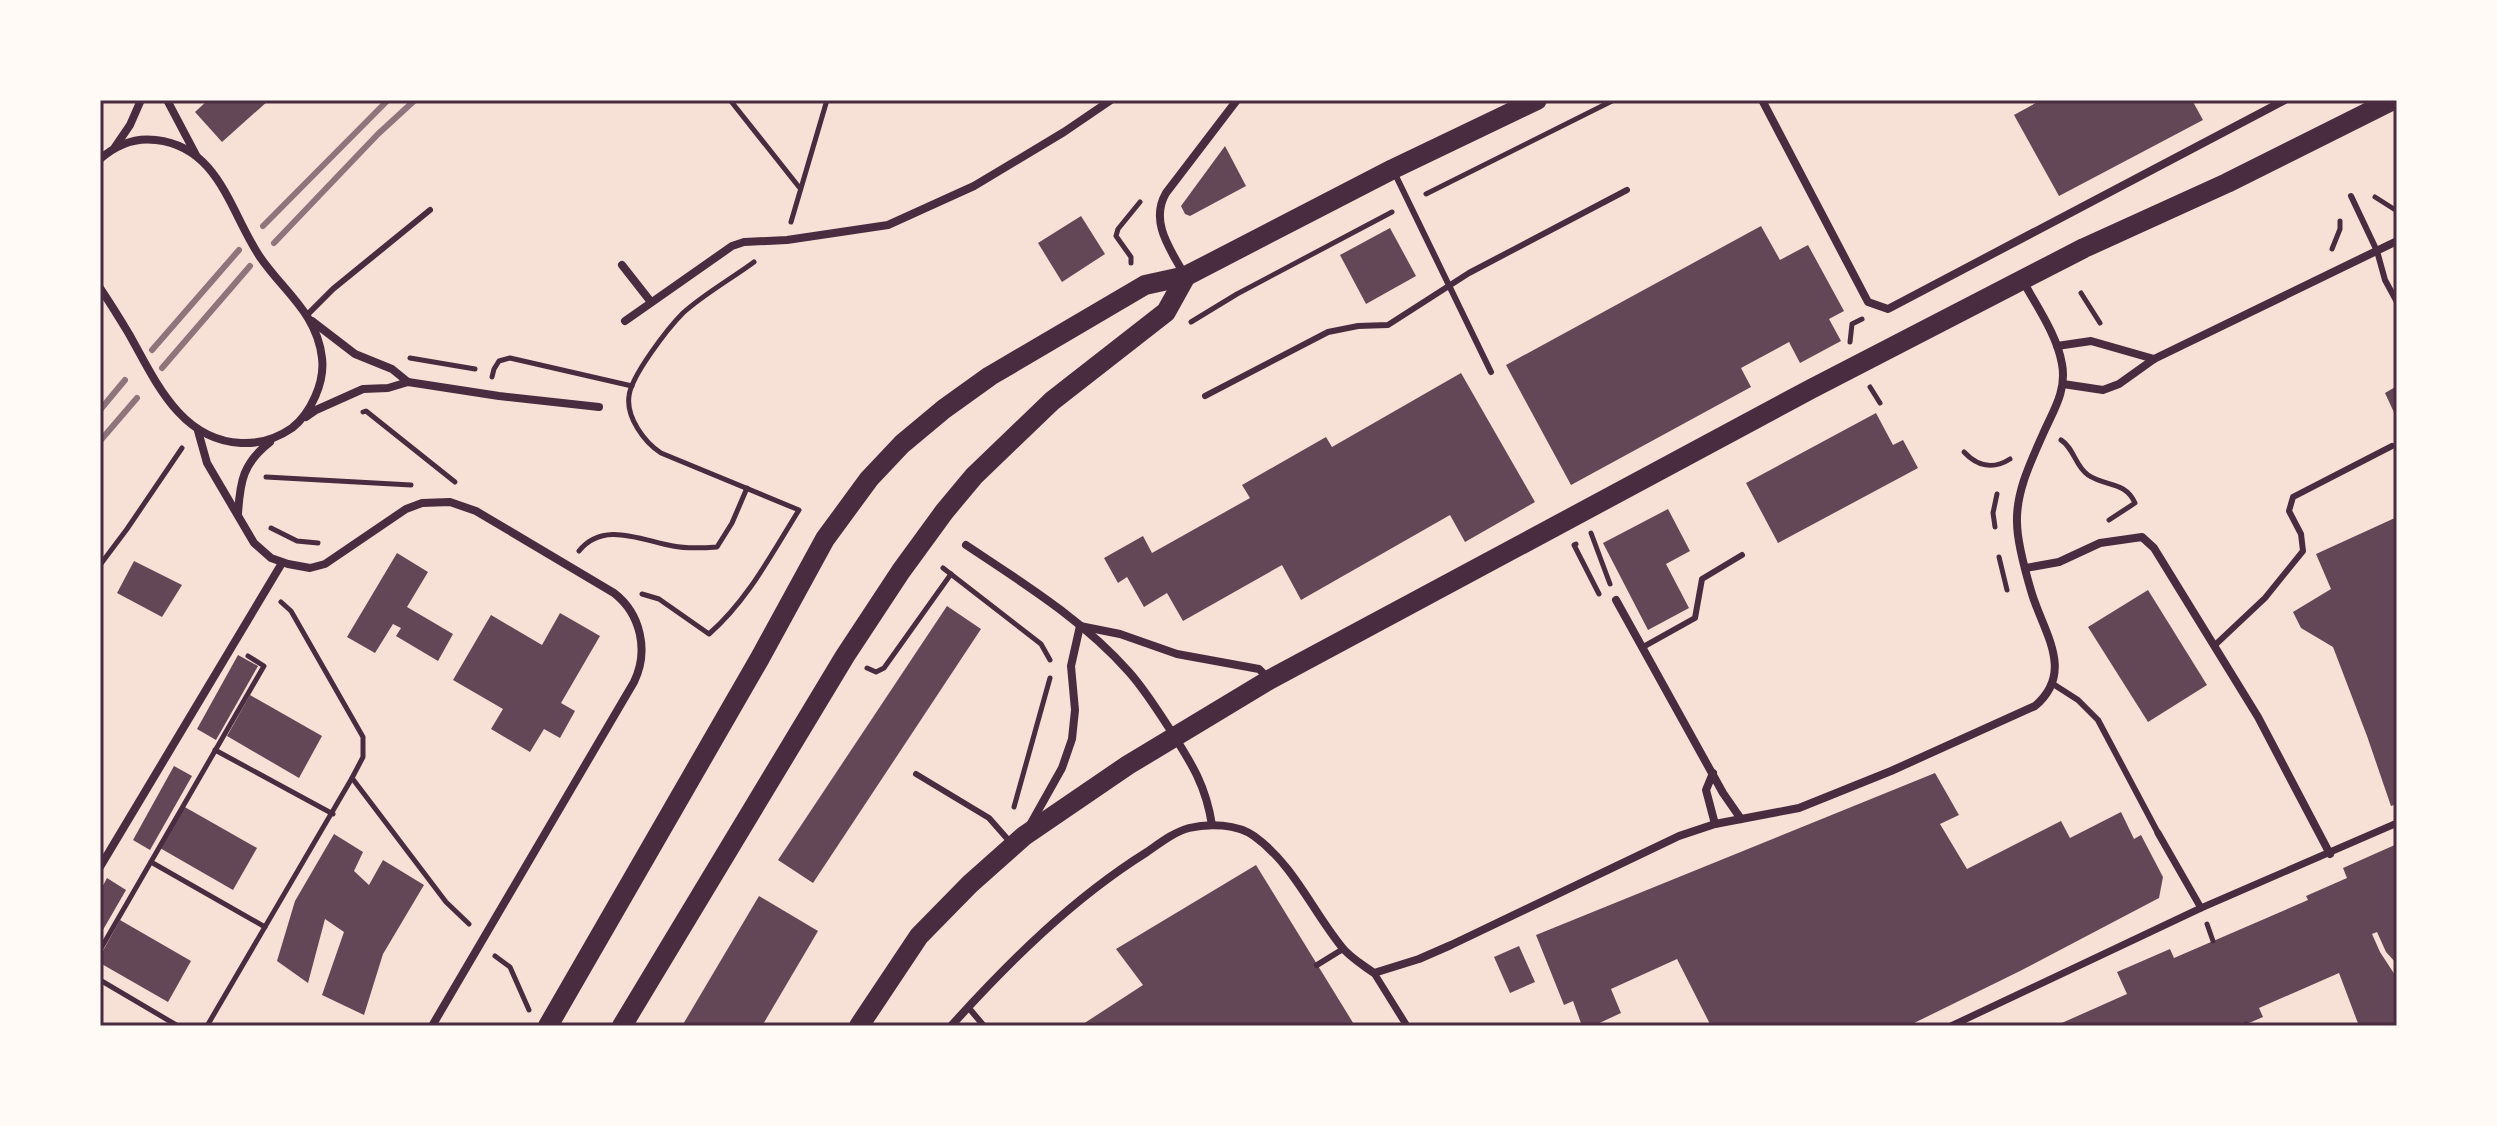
<svg xmlns="http://www.w3.org/2000/svg" width="2497" height="1126" viewBox="0 0 2497 1126" font-family="Helvetica,sans-serif">
	<rect width="100%" height="100%" fill="#f7e1d7"/>
	<!-- building -->
	<g fill="#644757">
		<path d="M208,100H269L222,142L195,112Z"/>
		<path d="M2041,100H2192L2203,120L2059,196L2014,115Z"/>
		<path d="M1225,146L1246,186L1190,216L1185,214L1181,206Z"/>
		<path d="M1081,216L1105,254L1062,282L1038,243Z"/>
		<path d="M1761,226L1780,260L1808,245L1844,311L1829,319L1841,341L1800,363L1789,342L1741,368L1751,387L1571,485L1506,365Z"/>
		<path d="M1390,228L1416,276L1366,304L1340,255Z"/>
		<path d="M1461,373L1535,502L1465,542L1450,515L1301,600L1282,565L1183,621L1167,593L1144,607L1127,577L1118,583L1104,558L1143,536L1152,553L1250,498L1242,485L1326,437L1332,447Z"/>
		<path d="M2397,386V419L2385,393Z"/>
		<path d="M1876,413L1893,445L1903,440L1918,468L1778,543L1746,483Z"/>
		<path d="M1668,509L1690,551L1666,564L1689,608L1648,630L1603,543Z"/>
		<path d="M2397,517V804L2391,806L2367,736L2333,647L2301,628L2293,612L2331,589L2316,554Z"/>
		<path d="M397,553L428,572L407,607L453,634L438,661L396,636L401,628L393,624L375,653L347,637Z"/>
		<path d="M134,561L182,585L162,617L117,593Z"/>
		<path d="M2148,590L2207,685L2148,722L2088,627Z"/>
		<path d="M947,606L981,629L813,883L778,860Z"/>
		<path d="M560,613L600,636L561,703L575,711L560,738L544,729L530,752L491,729L503,709L453,680L491,615L542,645Z"/>
		<path d="M238,655L258,666L216,740L197,729Z"/>
		<path d="M250,695L322,736L299,778L227,736Z"/>
		<path d="M174,766L192,776L150,850L133,840Z"/>
		<path d="M1935,773L1959,815L1940,824L1967,869L2061,821L2070,838L2121,812L2134,839L2141,835L2163,877L2159,898L2020,971L1908,1026H1711L1677,959L1611,989L1621,1013L1593,1026H1582L1573,1001L1564,1005L1536,935Z"/>
		<path d="M183,806L257,848L233,890L160,848Z"/>
		<path d="M334,834L363,852L354,871L369,885L383,860L424,885L383,954L364,1015L322,995L344,932L325,919L308,983L277,961L295,901Z"/>
		<path d="M2397,844V964L2386,952L2377,932L2372,934L2380,952L2397,978V1026H2359L2339,973L2259,1008L2263,1017L2242,1026H2055L2127,994L2117,972L2170,949L2174,958L2308,900L2306,896L2347,878L2343,868Z"/>
		<path d="M1256,865L1355,1026H1080L1143,985L1116,949Z"/>
		<path d="M107,878L126,890L100,935V891Z"/>
		<path d="M759,896L818,931L762,1026H682Z"/>
		<path d="M120,920L191,961L168,1002L100,963V956Z"/>
		<path d="M1519,946L1535,982L1510,993L1494,957Z"/>
	</g>
	<g fill="none" stroke-linecap="round" stroke-linejoin="round">
		<!-- path -->
		<g stroke="#4a2c40" stroke-width="5">
			<path d="M730,100L799,187"/>
			<path d="M1426,194L1614,100"/>
			<path d="M2375,197L2397,211"/>
			<path d="M791,222L827,100"/>
			<path d="M2332,249L2340,229V221"/>
			<path d="M1131,263V257L1116,236L1118,229L1140,202"/>
			<path d="M2081,293L2100,323"/>
			<path d="M1191,322L1237,294L1392,212"/>
			<path d="M1850,342L1852,324L1862,319"/>
			<path d="M410,358L475,369"/>
			<path d="M492,377L494,369L499,361L510,358L632,386"/>
			<path d="M1870,387L1880,403"/>
			<path d="M363,412L366,411L455,482"/>
			<path d="M2061,440C2074,448 2075,466 2088,475C2106,487 2125,481 2135,503L2109,520"/>
			<path d="M1964,452C1977,466 1993,470 2010,459"/>
			<path d="M266,477L411,485"/>
			<path d="M1995,527L1993,513L1997,494"/>
			<path d="M271,528L297,541L318,543"/>
			<path d="M1591,533L1610,584"/>
			<path d="M1576,544L1574,545L1599,594"/>
			<path d="M579,551C603,520 643,541 673,546C687,549 703,548 717,547L732,523L747,488"/>
			<path d="M1999,557L2007,590"/>
			<path d="M100,565L127,529L182,448"/>
			<path d="M943,568L1041,644L1050,660"/>
			<path d="M642,594L659,599L709,634C748,600 772,553 799,510L661,453C644,442 626,417 629,396C631,376 668,328 683,313C704,294 731,279 754,262"/>
			<path d="M281,602L291,611L363,737V757L352,778L446,902L469,924"/>
			<path d="M867,668L876,672L884,668L951,574"/>
			<path d="M215,750L333,814"/>
			<path d="M1014,807L1050,678"/>
			<path d="M151,862L265,927"/>
			<path d="M2207,924L2213,941"/>
			<path d="M100,950L264,666L248,656"/>
			<path d="M495,956L510,967L529,1010"/>
			<path d="M100,980L178,1026"/>
			<path d="M2246,1024L2247,1026"/>
			<path d="M207,1026L352,778"/>
		</g>
		<!-- service -->
		<g stroke="#4a2c40" stroke-width="6">
			<path d="M1395,174L1491,372"/>
			<path d="M2351,196L2377,251L2385,280L2397,302"/>
			<path d="M307,315L333,289L430,210"/>
			<path d="M1205,396L1328,332L1358,326L1388,325L1469,273L1627,190"/>
			<path d="M2214,646L2265,598L2303,551L2301,534L2289,511L2293,497L2392,446"/>
			<path d="M1643,647L1695,618L1702,579L1742,555"/>
			<path d="M2053,684L2078,700L2098,720L2158,833"/>
			<path d="M916,774L989,818L1011,843"/>
			<path d="M1317,965L1343,949"/>
			<path d="M968,1007L984,1026"/>
		</g>
		<!-- pedestrian -->
		<g stroke="#4a2c40" stroke-width="7">
			<path d="M2158,833L2201,908"/>
			<path d="M1374,973L1407,1026"/>
			<path d="M1951,1026L2201,908L2397,823"/>
		</g>
		<!-- minor -->
		<g stroke="#4a2c40" stroke-width="8">
			<path d="M167,100L196,155"/>
			<path d="M1762,100L1868,302L1888,309L2285,100"/>
			<path d="M115,147L130,125L141,100"/>
			<path d="M100,159C116,145 134,137 156,140C219,147 230,212 260,257C284,292 317,313 322,358C325,382 311,413 292,428C276,439 260,444 241,443C180,440 155,380 129,334C120,319 110,303 100,288"/>
			<path d="M622,265L651,302"/>
			<path d="M1185,276C1171,250 1149,222 1166,193L1237,100"/>
			<path d="M312,321L355,354L392,369L408,382"/>
			<path d="M625,321L732,246L744,242L787,240L888,225L974,186L1064,132L1111,100"/>
			<path d="M2057,346L2091,341L2154,359"/>
			<path d="M2063,384L2103,390L2119,384L2154,359L2397,241"/>
			<path d="M306,417L316,410L363,389L388,388L408,382L499,396L599,407"/>
			<path d="M198,431L207,463L254,543L271,558L288,564L310,568L325,564L406,509L422,503L450,502L476,511L614,593C641,614 649,651 634,682L432,1026"/>
			<path d="M238,514C240,481 243,463 270,442"/>
			<path d="M966,545C1023,583 1083,620 1129,672C1145,690 1158,711 1171,731C1192,764 1206,786 1212,825"/>
			<path d="M2026,568L2059,562L2100,543L2142,537L2154,548L2258,717L2330,854"/>
			<path d="M1616,600L1723,793L1741,819"/>
			<path d="M1080,626L1120,634L1177,654L1259,669L1269,679"/>
			<path d="M1713,773L1706,790L1715,824"/>
			<path d="M1030,825L1062,768L1072,739L1075,710L1071,666L1080,626"/>
			<path d="M100,867L282,563"/>
			<path d="M951,1026C1010,961 1072,899 1147,852C1160,843 1174,832 1189,828C1209,823 1237,824 1254,836C1293,864 1312,910 1341,946C1349,957 1363,965 1374,973L1419,959L1451,945L1679,836L1715,824L1799,808L1891,771L2035,706C2075,672 2044,633 2032,594C2026,574 2017,542 2017,522C2016,492 2031,461 2043,434C2053,411 2067,391 2062,364C2057,335 2037,307 2023,281"/>
		</g>
		<!-- primary -->
		<g stroke="#4a2c40" stroke-width="20">
			<path d="M548,1026L760,658L825,539L869,479L902,444L944,409L990,376L1145,285L1186,276L1393,169L1537,100"/>
			<path d="M622,1026L845,656L901,571L944,512L974,476L1052,401L1166,312L1186,276"/>
			<path d="M859,1026L919,936L970,884L1024,836L1128,765L1269,680L1811,389L2084,248L2227,183L2393,100"/>
		</g>
		<!-- rail -->
		<g stroke="#8f747c" stroke-width="6">
			<path d="M263,226L388,100"/>
			<path d="M274,243L378,134L415,100"/>
			<path d="M152,350L239,250"/>
			<path d="M162,368L250,266"/>
			<path d="M100,410L125,380"/>
			<path d="M100,441L137,398"/>
		</g>
	</g>
	<!-- border -->
	<rect width="2497" height="1126" fill="none" stroke="#fffaf5" stroke-width="204"/>
	<rect x="102" y="102" width="2293" height="922" fill="none" stroke="#4a2c40" stroke-width="3"/>
</svg>
